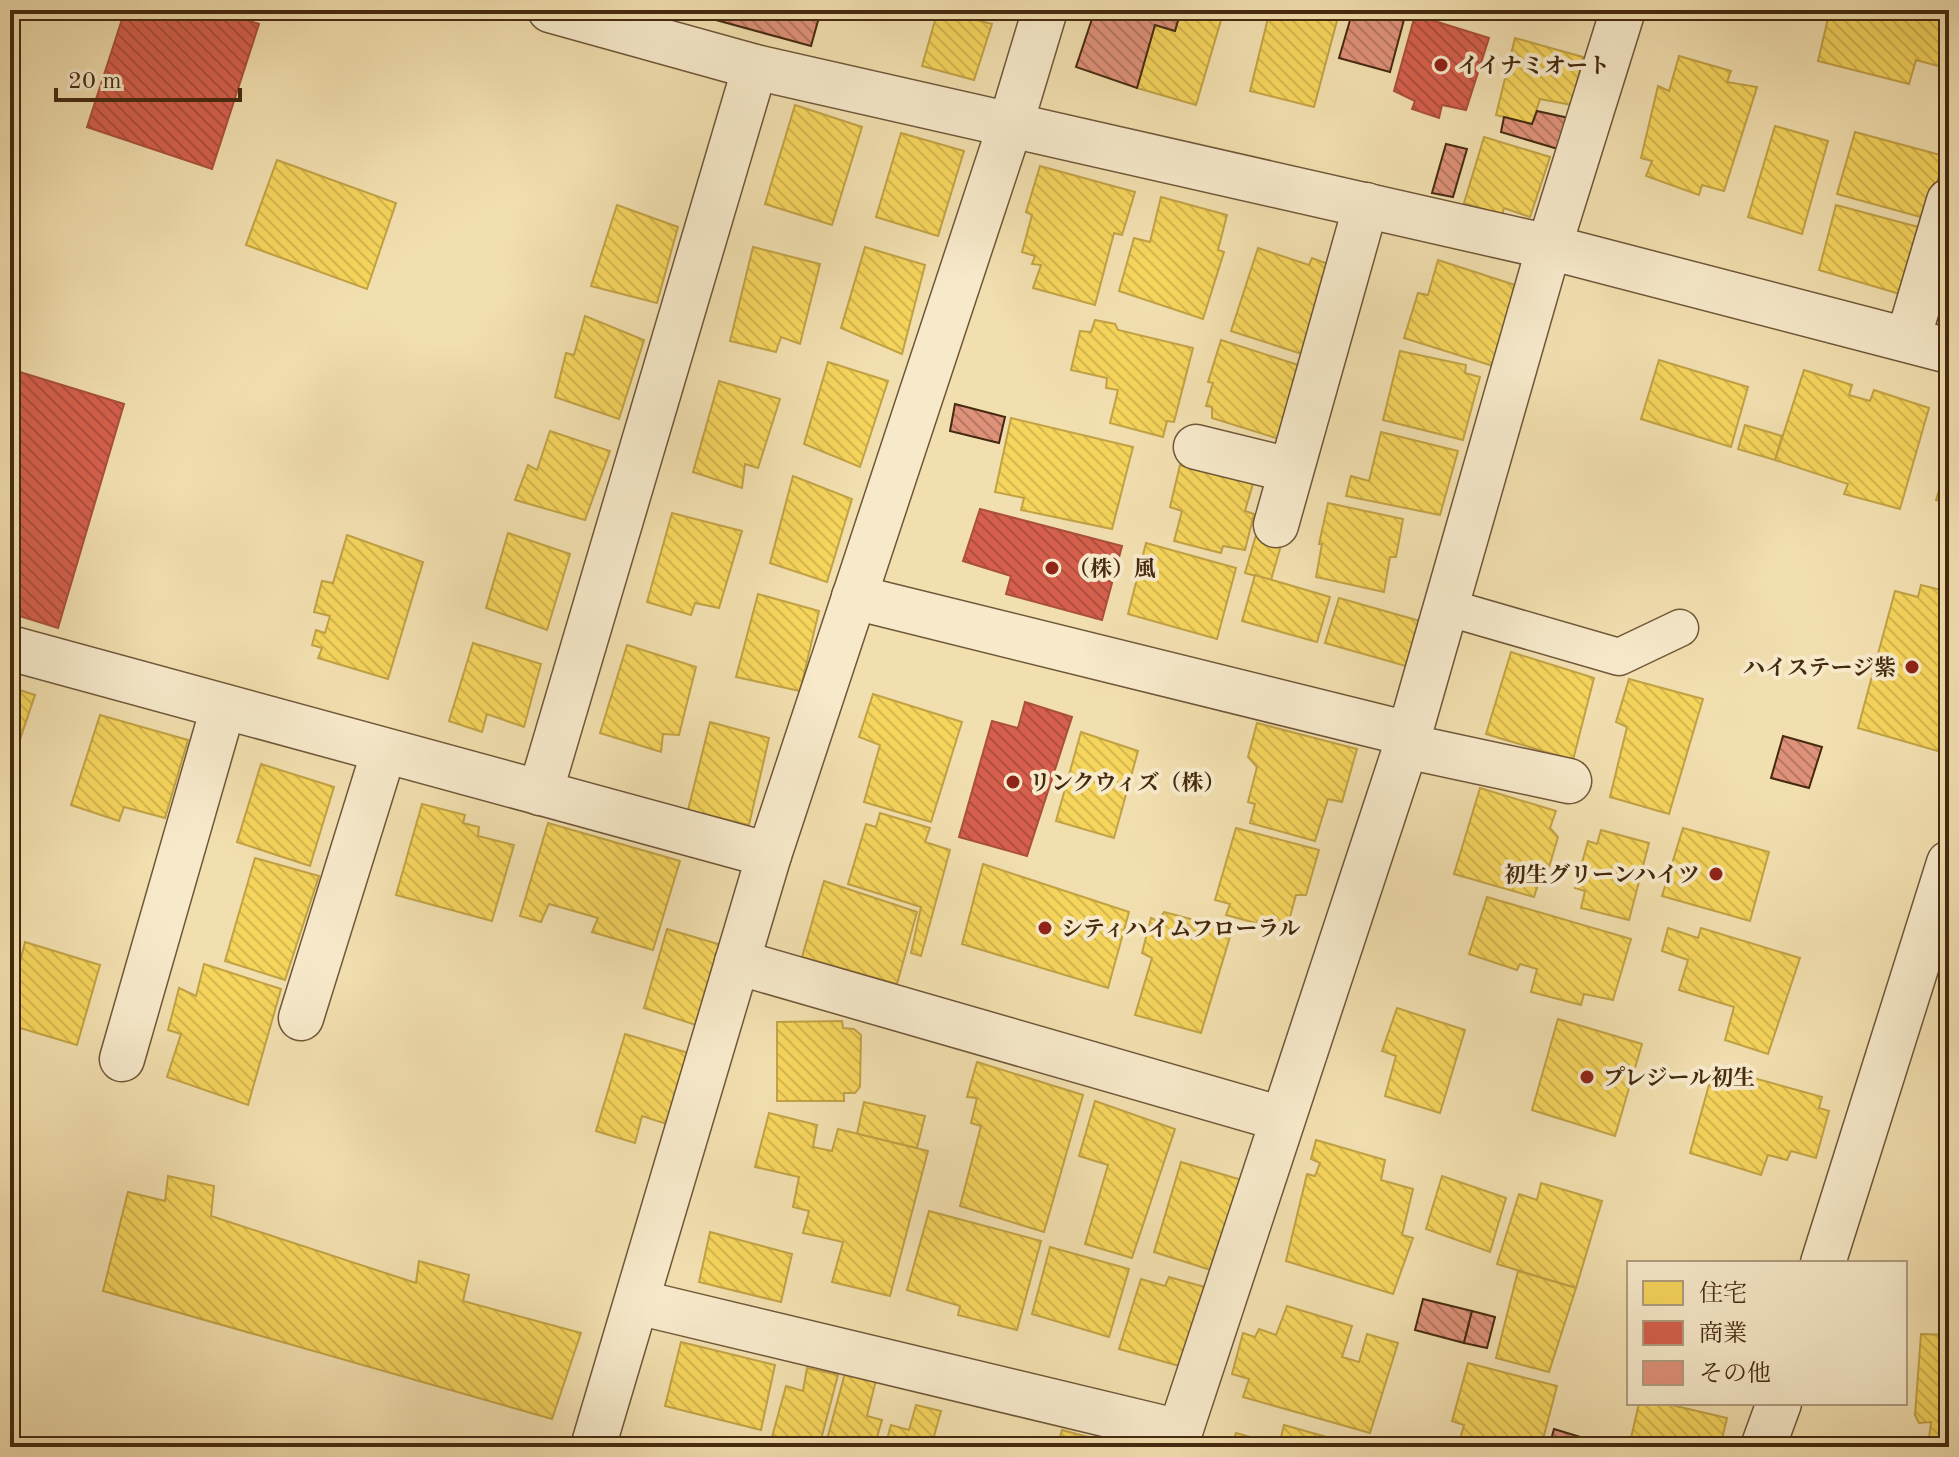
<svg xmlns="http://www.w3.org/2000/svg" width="1959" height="1457" viewBox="0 0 1959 1457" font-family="'Old Standard TT','Noto Serif JP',serif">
	<defs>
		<pattern id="homes-back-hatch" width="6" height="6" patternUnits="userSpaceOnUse" patternTransform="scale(2)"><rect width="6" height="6" fill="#f6d55c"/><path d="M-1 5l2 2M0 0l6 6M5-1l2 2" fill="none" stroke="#d4b74f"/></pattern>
		<pattern id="shops-back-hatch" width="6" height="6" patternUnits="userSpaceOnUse" patternTransform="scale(2)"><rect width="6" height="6" fill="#d6604d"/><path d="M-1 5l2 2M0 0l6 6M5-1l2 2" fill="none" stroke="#af4f3f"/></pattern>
		<pattern id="building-back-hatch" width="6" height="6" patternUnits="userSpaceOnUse" patternTransform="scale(2)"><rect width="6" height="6" fill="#df927a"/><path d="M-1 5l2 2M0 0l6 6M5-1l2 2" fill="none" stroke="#b77763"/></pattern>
	</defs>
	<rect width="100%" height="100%" fill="#f2dfaf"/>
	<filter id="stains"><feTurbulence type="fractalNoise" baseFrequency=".0025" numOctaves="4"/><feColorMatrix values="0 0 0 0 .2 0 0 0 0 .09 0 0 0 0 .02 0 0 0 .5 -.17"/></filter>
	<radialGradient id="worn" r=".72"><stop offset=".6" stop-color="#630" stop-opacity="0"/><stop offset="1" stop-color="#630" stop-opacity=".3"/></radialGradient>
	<!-- homes -->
	<g fill="url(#homes-back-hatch)" stroke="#c1a245" stroke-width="2">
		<path d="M938,10L992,24L974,80L922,66Z"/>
		<path d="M1181,10H1224L1196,105L1137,88L1155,25L1175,31Z"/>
		<path d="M1270,10H1330L1339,13L1314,107L1250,91Z"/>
		<path d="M1830,10H1949V69L1916,60L1909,84L1818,61Z"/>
		<path d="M1515,38L1583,57L1572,105L1540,99L1532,124L1496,115Z"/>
		<path d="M1679,56L1731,71L1727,82L1757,87L1724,191L1702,185L1699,195L1646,176L1652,161L1641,158L1658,86L1669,91Z"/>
		<path d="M795,105L862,127L832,225L765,204Z"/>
		<path d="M1775,126L1828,141L1802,234L1748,217Z"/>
		<path d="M1855,132L1944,156L1928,219L1837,194Z"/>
		<path d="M901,133L964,151L938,236L876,217Z"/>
		<path d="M1484,137L1550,157L1530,217L1504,208L1502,215L1464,203Z"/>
		<path d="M277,160L396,203L367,289L246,245Z"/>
		<path d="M1040,166L1135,192L1122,235L1114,233L1095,305L1033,288L1041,265L1032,264L1035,256L1022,252L1032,215L1026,212Z"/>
		<path d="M1161,197L1227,215L1218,250L1224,252L1203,319L1119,291L1134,238L1150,242Z"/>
		<path d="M617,205L678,227L657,303L591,286Z"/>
		<path d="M1836,205L1922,228L1903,295L1819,270Z"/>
		<path d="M753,247L820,264L800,344L781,337L776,352L730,341Z"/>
		<path d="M865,247L925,265L902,354L841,328Z"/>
		<path d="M1258,248L1309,265L1312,258L1331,265L1305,355L1231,331Z"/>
		<path d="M1438,260L1518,286L1493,366L1404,338L1418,293L1428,295Z"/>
		<path d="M1949,260V315L1935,310Z"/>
		<path d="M585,316L644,340L619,419L555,397L566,353L574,355Z"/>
		<path d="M1095,320L1115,324L1118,330L1193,348L1174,422L1167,421L1163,437L1110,423L1118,390L1106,388L1107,378L1071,370L1080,331L1091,332Z"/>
		<path d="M1221,340L1298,365L1279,439L1212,418V407L1206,406L1213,383L1208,382Z"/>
		<path d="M1400,351L1466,365L1465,373L1480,377L1463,440L1383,420Z"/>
		<path d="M1659,360L1748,387L1731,447L1641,419Z"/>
		<path d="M828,362L888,381L860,467L804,444Z"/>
		<path d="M1804,370L1852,385L1849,395L1870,401L1874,390L1929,408L1900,509L1844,494L1848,484L1775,460Z"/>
		<path d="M719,381L780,399L758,468L745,464L742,488L693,472Z"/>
		<path d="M1011,418L1133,447L1112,529L1021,510L1024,498L995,492Z"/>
		<path d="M1745,425L1782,436L1775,460L1738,449Z"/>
		<path d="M550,431L610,451L585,520L515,500L528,465L537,470Z"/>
		<path d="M1381,432L1458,451L1440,515L1346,496L1351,476L1369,481Z"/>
		<path d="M1949,458V504L1936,500Z"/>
		<path d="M1189,460L1254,480L1245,511L1254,514L1245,550L1223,546L1221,553L1174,541L1182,511L1170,507L1180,465L1186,467Z"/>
		<path d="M793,476L852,499L827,582L770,563Z"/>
		<path d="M1328,503L1403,519L1396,557H1390L1384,592L1316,577L1322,544H1319Z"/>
		<path d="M672,513L742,531L719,608L695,603L691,615L647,602Z"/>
		<path d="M1258,528L1284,535L1271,580L1245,573Z"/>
		<path d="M508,533L570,554L547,630L486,608Z"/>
		<path d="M347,535L423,562L388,679L318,658L322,648L312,645L316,630L325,633L330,616L314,612L322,581L333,583Z"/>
		<path d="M1146,543L1236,568L1217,639L1128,614Z"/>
		<path d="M1255,575L1330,597L1317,642L1242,621Z"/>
		<path d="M1921,585L1949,592L1948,754L1858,728L1895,591L1918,597Z"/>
		<path d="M758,594L819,611L800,691L736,677Z"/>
		<path d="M1339,598L1420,621L1406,666L1325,643Z"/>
		<path d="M473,643L541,664L524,727L487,714L482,732L449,721Z"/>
		<path d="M627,645L696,667L679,735L663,734L661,752L600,733Z"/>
		<path d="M1511,652L1594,678L1573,760L1486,734Z"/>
		<path d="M1629,679L1703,699L1669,814L1610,797L1627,727L1616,722Z"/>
		<path d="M10,687L35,695L10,769Z"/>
		<path d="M873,694L962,722L931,822L864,802L880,745L859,737Z"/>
		<path d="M100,715L188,740L165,818L124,807L119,821L71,805Z"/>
		<path d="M710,722L769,738L749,825L688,810Z"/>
		<path d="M1257,723L1357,749L1342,802L1328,799L1315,841L1250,823L1255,804L1248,802L1257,767L1248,757Z"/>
		<path d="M1081,732L1138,751L1114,838L1056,821Z"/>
		<path d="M261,764L334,787L310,866L237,842Z"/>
		<path d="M1480,788L1556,811L1550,828L1558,837L1544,884L1538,885L1534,897L1454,874Z"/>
		<path d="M422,804L465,815L463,823L479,827L478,836L514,845L492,921L396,895Z"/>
		<path d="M880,813L930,828L925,842L950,850L921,956L911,953L921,907L848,884L866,824L876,827Z"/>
		<path d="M548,823L680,861L653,950L592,932L598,918L549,904L541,922L520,916Z"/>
		<path d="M1236,828L1319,850L1306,895H1296L1286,931L1226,915L1230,904L1215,900Z"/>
		<path d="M1683,828L1769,852L1750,921L1662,896Z"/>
		<path d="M1601,830L1649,843L1629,920L1581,908L1585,891L1575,888L1588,841L1597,844Z"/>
		<path d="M255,858L319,876L285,980L225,961Z"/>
		<path d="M983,864L1129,912L1108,988L962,944Z"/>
		<path d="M824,881L917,912L897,984L802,957Z"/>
		<path d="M1487,897L1631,939L1613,1000L1584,994L1581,1005L1531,992L1537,969L1520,964L1517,970L1469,954Z"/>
		<path d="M1164,912L1232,930L1201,1033L1135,1015L1152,958L1142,953L1151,918L1158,921Z"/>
		<path d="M1668,928L1698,938L1701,928L1800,958L1768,1054L1725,1040L1734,1007L1679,990L1688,960L1662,951Z"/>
		<path d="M667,929L725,946L702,1027L644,1008Z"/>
		<path d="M25,942L100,965L77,1045L10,1025V1003Z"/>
		<path d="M204,964L281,989L248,1105L167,1077L181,1034L168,1030L179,988L196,996Z"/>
		<path d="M1397,1008L1465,1030L1440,1113L1385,1096L1396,1056L1382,1051Z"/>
		<path d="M1558,1019L1642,1044L1615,1136L1532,1110Z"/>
		<path d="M842,1021L843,1028L854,1029L861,1035L860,1087L855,1093H844V1101H777V1022Z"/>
		<path d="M625,1034L695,1055L673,1126L642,1116L635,1143L596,1131Z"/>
		<path d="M977,1062L1083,1095L1044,1232L960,1206L981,1126L971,1123L977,1098L967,1097Z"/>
		<path d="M1714,1067L1822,1097L1819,1108L1829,1111L1816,1158L1791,1151L1787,1160L1768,1155L1761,1175L1690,1153Z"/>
		<path d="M1095,1101L1175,1129L1132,1258L1085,1244L1108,1165L1079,1156Z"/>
		<path d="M864,1102L925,1116L917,1148L857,1134Z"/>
		<path d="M769,1113L817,1125L813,1147L832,1151L838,1129L928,1151L890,1296L832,1282L843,1242L803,1233L809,1211L793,1207L799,1177L755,1167Z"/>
		<path d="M1316,1140L1385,1160L1381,1180L1413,1189L1402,1235L1413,1238L1393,1294L1286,1261L1307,1174L1315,1176L1320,1163L1311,1159Z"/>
		<path d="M1181,1162L1245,1181L1217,1272L1154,1252Z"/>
		<path d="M168,1176L214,1186L211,1216L416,1283L419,1261L469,1275L463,1301L581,1333L552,1419L103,1291L128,1192L165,1201Z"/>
		<path d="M1442,1176L1506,1198L1490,1252L1426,1229Z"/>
		<path d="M1541,1183L1602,1201L1576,1288L1497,1264L1519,1194L1537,1200Z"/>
		<path d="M929,1211L1041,1241L1017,1330L958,1315L960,1306L907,1290Z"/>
		<path d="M710,1232L792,1254L781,1302L699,1282Z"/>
		<path d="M1050,1247L1129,1269L1109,1337L1032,1314Z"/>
		<path d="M1518,1271L1576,1288L1549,1372L1496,1358Z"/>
		<path d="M1169,1277L1208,1288L1183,1367L1119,1349L1141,1279L1165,1286Z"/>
		<path d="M1287,1306L1352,1326L1342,1357L1359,1362L1367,1334L1398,1343L1370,1433L1243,1397L1249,1379L1232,1374L1243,1333L1255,1337L1259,1329L1276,1335Z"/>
		<path d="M1921,1334L1949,1335V1447H1928L1931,1422L1919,1423L1915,1415Z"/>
		<path d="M681,1342L775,1365L761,1430L665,1406Z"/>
		<path d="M1468,1363L1557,1386L1541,1447H1458L1464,1425L1452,1421Z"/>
		<path d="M807,1368L838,1375L819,1447H807L772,1437L786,1386L803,1391Z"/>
		<path d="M845,1373L876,1380L867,1416L882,1420L874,1447H825Z"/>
		<path d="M1639,1403H1663L1727,1418L1720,1447H1629Z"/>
		<path d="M916,1405L941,1411L931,1447H885L891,1425L909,1430Z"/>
		<path d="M1284,1425L1359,1446L1358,1447H1232L1236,1433L1279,1445Z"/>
		<path d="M1062,1430L1125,1447H1057Z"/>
		<path d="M1829,1440L1853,1447H1826Z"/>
	</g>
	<!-- shops -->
	<g fill="url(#shops-back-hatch)" stroke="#aa503b" stroke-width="2">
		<path d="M125,10H218L259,24L212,169L87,127Z"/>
		<path d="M1415,15L1489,38L1466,110L1442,105L1439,118L1412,109L1415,101L1394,91Z"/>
		<path d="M10,369L124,404L58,628L10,613Z"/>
		<path d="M980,509L1122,546L1102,620L1006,594L1011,576L963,561Z"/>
		<path d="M1025,702L1072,717L1027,856L959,837L992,721L1018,728Z"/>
	</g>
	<!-- building -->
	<g fill="url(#building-back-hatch)" stroke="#452a10" stroke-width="2">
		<path d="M719,10H821L811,46L716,20Z"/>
		<path d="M1095,10H1181L1175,31L1155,25L1137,88L1076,67Z"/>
		<path d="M1353,10H1386L1405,16L1390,72L1339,58Z"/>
		<path d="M1537,111L1578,120L1568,152L1501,132L1504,117L1532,124Z"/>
		<path d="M1446,144L1467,149L1453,197L1432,193Z"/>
		<path d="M955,404L1005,417L999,443L950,431Z"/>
		<path d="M1783,736L1822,747L1809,788L1771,778Z"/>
		<path d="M1423,1299L1472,1311L1464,1343L1415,1330Z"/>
		<path d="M1472,1311L1495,1317L1487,1348L1464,1343Z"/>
		<path d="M1554,1429L1600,1443L1599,1447H1549Z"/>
	</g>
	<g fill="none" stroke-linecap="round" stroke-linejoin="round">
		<!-- lane casing -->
		<g stroke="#705738" stroke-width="39">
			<path id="lane" d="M1446,607L1619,657L1680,628"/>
		</g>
		<!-- street casing -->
		<g stroke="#705738" stroke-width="47">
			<g id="street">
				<path d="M550,10L755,67L1549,247L1949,351"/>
				<path d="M1908,339L1949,201"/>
				<path d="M1196,447L1290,470"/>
				<path d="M1276,525L1366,205"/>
				<path d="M854,597L1409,734"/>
				<path d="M10,648L769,855"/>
				<path d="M1406,746L1569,781"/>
				<path d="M540,793L755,67"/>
				<path d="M737,962L1282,1119"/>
				<path d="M301,1018L384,751"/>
				<path d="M122,1059L223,708"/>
				<path d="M1823,1263L1949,863"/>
				<path d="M637,1302L1180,1432"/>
				<path d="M593,1447L769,855L1011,123L1045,10"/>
				<path d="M1175,1447L1406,746L1549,247L1623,10"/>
				<path d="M1763,1447L1779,1403"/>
			</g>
		</g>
		<!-- lane -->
		<use href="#lane" stroke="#f7eacb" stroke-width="36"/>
		<!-- street -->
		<use href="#street" stroke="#f7eacb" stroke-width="44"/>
	</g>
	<!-- markers -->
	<g fill="#8f2418" stroke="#f7eacb" stroke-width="3">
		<circle cx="1441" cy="65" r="8"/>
		<circle cx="1052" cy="568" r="8"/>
		<circle cx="1912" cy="667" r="8"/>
		<circle cx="1013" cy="782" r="8"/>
		<circle cx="1716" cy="874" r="8"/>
		<circle cx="1045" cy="928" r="8"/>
		<circle cx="1587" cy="1077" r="8"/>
	</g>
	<g text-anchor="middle" stroke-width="8" stroke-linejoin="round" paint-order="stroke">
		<!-- poi labels -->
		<g font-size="22" font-weight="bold" fill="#452a10" stroke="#f7eacb" text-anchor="start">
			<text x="1457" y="73">イイナミオート</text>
			<text x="1068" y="576">（株）風</text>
			<text x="1896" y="675" text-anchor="end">ハイステージ紫</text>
			<text x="1029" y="790">リンクウィズ（株）</text>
			<text x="1700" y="882" text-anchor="end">初生グリーンハイツ</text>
			<text x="1061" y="936">シティハイムフローラル</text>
			<text x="1603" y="1085">プレジール初生</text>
		</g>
	</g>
	<!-- margin -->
	<rect width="1959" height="1457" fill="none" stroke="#f2dfaf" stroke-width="40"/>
	<rect x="12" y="12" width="1935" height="1433" fill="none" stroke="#452a10" stroke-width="4"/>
	<rect x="20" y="20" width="1919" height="1417" fill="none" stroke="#452a10" stroke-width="2"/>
	<!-- legend -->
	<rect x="1627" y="1261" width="280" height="144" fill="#f7eacb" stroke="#b09d80" stroke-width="2"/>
	<rect x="1643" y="1281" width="40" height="24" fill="#f6d55c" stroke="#b09d80" stroke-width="2"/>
	<text x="1699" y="1301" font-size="24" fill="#452a10">住宅</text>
	<rect x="1643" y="1321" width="40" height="24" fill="#d6604d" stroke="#b09d80" stroke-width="2"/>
	<text x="1699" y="1341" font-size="24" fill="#452a10">商業</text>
	<rect x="1643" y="1361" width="40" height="24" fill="#df927a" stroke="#b09d80" stroke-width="2"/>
	<text x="1699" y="1381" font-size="24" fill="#452a10">その他</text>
	<!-- scale -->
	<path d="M56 88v12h184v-12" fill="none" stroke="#452a10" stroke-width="4"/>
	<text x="68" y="88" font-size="24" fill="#452a10" stroke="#f7eacb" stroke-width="6" paint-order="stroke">20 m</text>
	<rect width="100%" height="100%" filter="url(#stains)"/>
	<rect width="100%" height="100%" fill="url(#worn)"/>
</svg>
